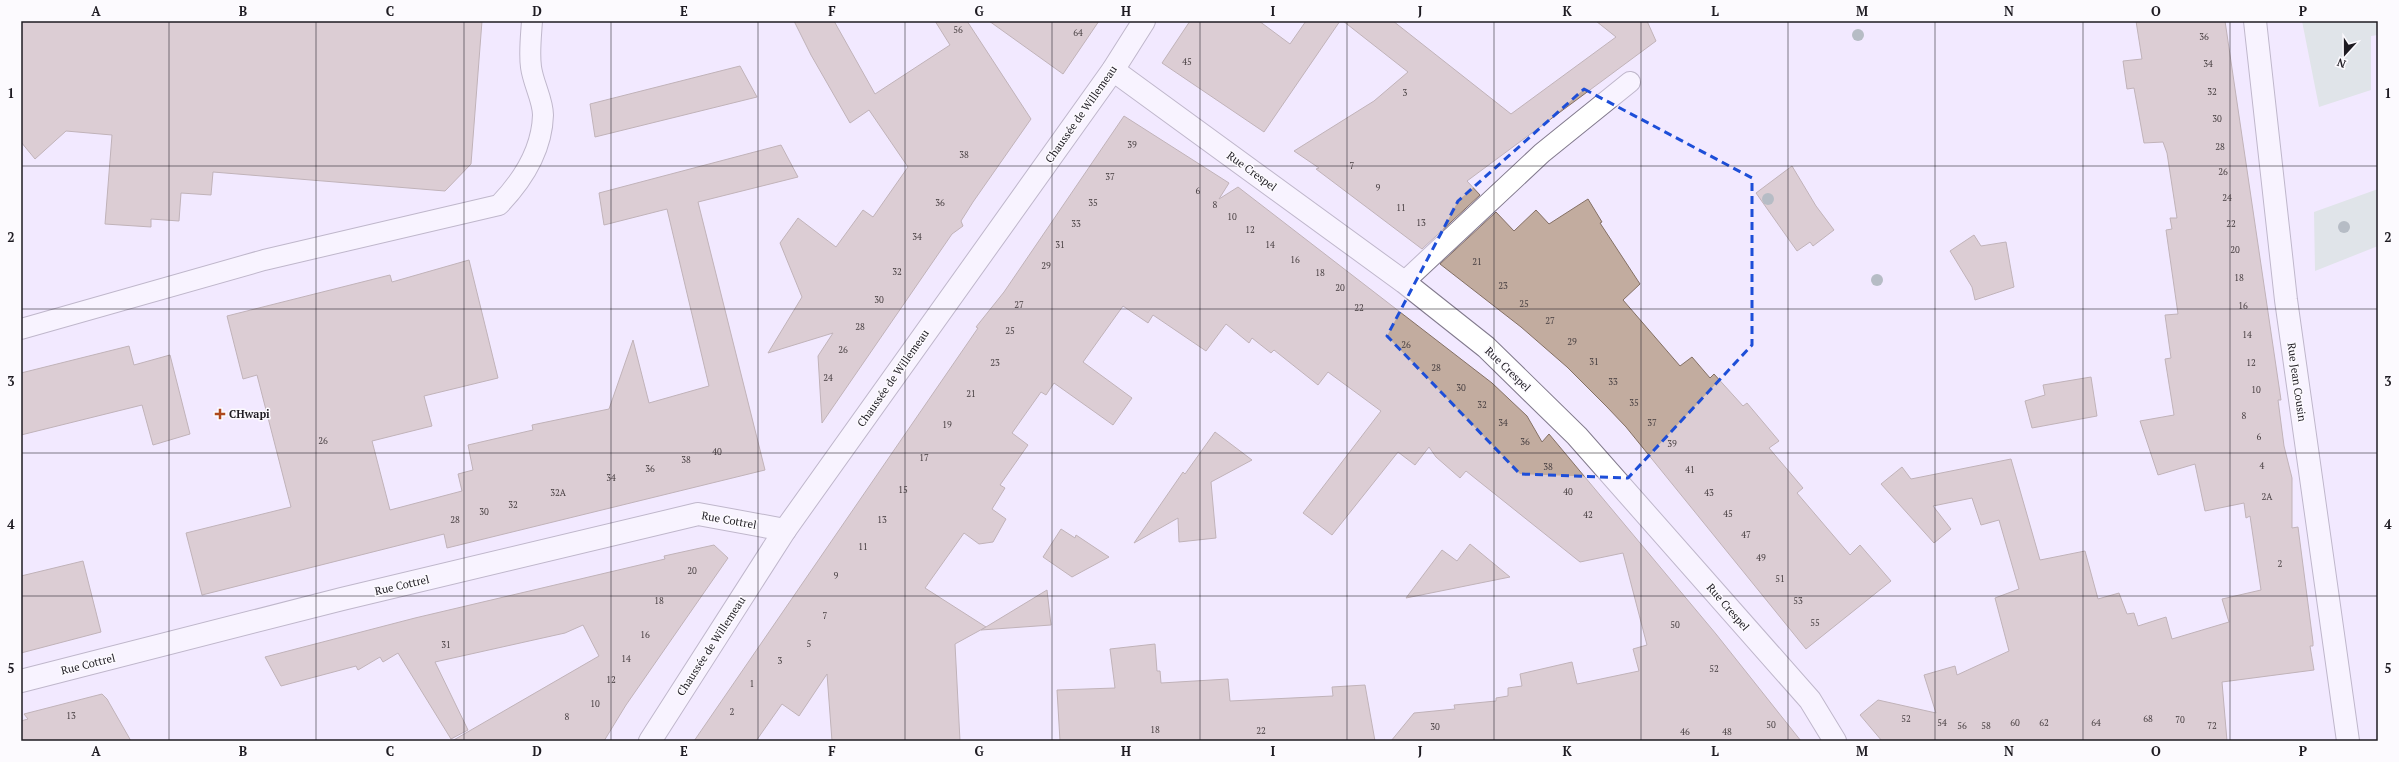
<svg xmlns="http://www.w3.org/2000/svg" width="2399" height="762" viewBox="0 0 2399 762" font-family="'PT Serif',serif">
	<rect width="100%" height="100%" fill="#f2e9ff"/>
	<!-- green -->
	<g fill="#caddce">
		<path d="M2302,21H2378V35L2371,36V90L2319,107Z"/>
		<path d="M2378,189V246L2315,271L2314,212Z"/>
	</g>
	<!-- building -->
	<g fill="#c2ac9f" stroke="#847064">
		<path d="M21,21H482L471,164L445,191L213,172L211,195L181,193L179,221L151,219V227L105,224L112,135L66,131L35,159L21,142Z"/>
		<path d="M794,21H834L875,94L950,45L935,21H967L1031,119L973,202L961,221L963,226L952,234L822,423L818,356L833,333L768,353L802,297L780,243L798,218L836,247L863,210L873,217L908,167L869,110L850,123L811,55Z"/>
		<path d="M989,21H1099L1063,74Z"/>
		<path d="M1190,21H1259L1290,44L1306,21H1340L1264,132L1162,63Z"/>
		<path d="M1343,21H1393L1511,114L1616,37L1596,21H1647L1656,41L1467,181L1480,195L1422,249L1316,169L1319,168L1294,151L1374,101L1408,72Z"/>
		<path d="M2136,21H2225L2281,400H2278L2284,446L2292,478V528L2298,527L2313,642V646H2310L2314,670L2222,682L2227,741H1882L1860,715L1878,700L1936,713L1924,675L1955,666L1957,675L2009,651L1995,598L2019,589L1999,520L1981,525L1972,498L1933,506L1951,529L1934,543L1881,484L1902,467L1911,479L2011,459L2040,560L2085,551L2098,599L2119,593L2127,614L2134,613L2138,626L2166,617L2172,639L2229,622L2222,599L2261,590L2250,516L2246,518L2244,503L2205,511L2195,464L2158,475L2140,421L2174,415L2165,359L2171,358L2165,315L2178,314L2166,230L2172,229L2170,218H2177L2167,153L2163,142L2144,143L2134,88L2127,89L2123,61L2142,59Z"/>
		<path d="M740,66L757,97L595,137L590,104Z"/>
		<path d="M1124,116L1229,183L1219,199L1238,187L1492,383L1527,416L1542,442L1549,434L1716,634L1801,741H1391L1414,713L1455,709L1454,705L1496,701V698L1508,696V688L1522,686L1520,674L1572,662L1577,684L1639,671L1633,649L1647,645L1623,553L1580,562L1466,471L1460,478L1436,457L1429,447L1415,465L1398,452L1332,535L1303,513L1381,411L1328,372L1318,385L1274,350L1271,353L1252,338L1249,343L1226,324L1206,351L1153,315L1148,323L1123,306L1083,362L1132,398L1113,425L1054,383L1046,395L1041,392L1012,433L1028,445L1000,485L1005,488L992,509L1006,519L993,542L979,544L964,533L925,588L986,627L955,644L960,741H832L827,674L799,716L782,704L756,741H694L978,328L976,327L1004,292Z"/>
		<path d="M781,145L798,177L698,202L765,470L447,548L444,534L202,595L186,533L291,507L257,375L243,379L227,316L390,275L392,282L469,260L498,378L424,396L432,426L372,441L390,510L462,491L458,474L473,470L468,445L533,430L532,425L609,409L633,340L649,403L709,386L667,209L604,225L599,193Z"/>
		<path d="M1792,166L1816,206L1834,230L1813,246L1810,242L1797,251L1756,193Z"/>
		<path d="M1588,199L1602,222L1600,223L1640,284L1623,300L1680,366L1692,357L1710,378L1714,374L1743,406L1747,403L1779,441L1769,448L1803,488L1797,493L1850,555L1860,545L1891,581L1806,649L1626,427L1607,407L1567,367L1521,327L1440,264L1496,212L1514,231L1536,210L1549,224Z"/>
		<path d="M1974,235L1981,246L2006,242L2014,287L1975,300L1972,287L1950,251Z"/>
		<path d="M129,346L134,365L170,355L190,434L153,445L142,405L21,435V373Z"/>
		<path d="M2091,377L2097,416L2032,428L2025,401L2045,395L2043,385Z"/>
		<path d="M1215,432L1252,460L1211,482L1216,538L1179,542L1178,518L1134,543L1183,472L1185,474Z"/>
		<path d="M1061,529L1075,538L1076,535L1109,557L1072,577L1043,557Z"/>
		<path d="M1470,544L1510,577L1406,598L1442,550L1457,561Z"/>
		<path d="M714,545L728,558L626,705L604,741H452L599,656L583,625L565,633L435,662L468,730L451,739L398,653L383,662L380,657L358,670L356,666L281,686L265,657L415,618L665,559L664,556Z"/>
		<path d="M83,561L101,632L21,653V576Z"/>
		<path d="M1047,590L1051,625L981,630Z"/>
		<path d="M1155,644L1157,671H1160L1161,683L1228,679L1230,701L1333,696L1332,687L1365,685L1375,741H1060L1057,690L1115,688L1110,649Z"/>
		<path d="M102,694L107,699L131,741H21V721L28,719L24,714Z"/>
	</g>
	<g fill="none" stroke-linecap="round" stroke-linejoin="round">
		<!-- service casing -->
		<g stroke="#827a8d" stroke-width="22">
			<g id="service">
				<path d="M1404,282L1542,153L1630,82"/>
				<path d="M21,329L264,260L499,205C523,180 542,150 543,115C543,100 533,83 531,67C529,53 531,36 532,21"/>
			</g>
		</g>
		<!-- minor casing -->
		<g stroke="#827a8d" stroke-width="24">
			<g id="minor">
				<path d="M2255,21L2286,300L2348,741"/>
				<path d="M1113,70L1404,282L1486,347L1577,436L1810,700L1835,741"/>
				<path d="M21,681L342,599L698,514L785,530"/>
			</g>
		</g>
		<!-- tertiary casing -->
		<g stroke="#827a8d" stroke-width="24">
			<path id="tertiary" d="M650,741L785,530L1113,70L1144,21"/>
		</g>
		<!-- service -->
		<use href="#service" stroke="#fff" stroke-width="20"/>
		<!-- minor -->
		<use href="#minor" stroke="#fff" stroke-width="22"/>
		<!-- tertiary -->
		<use href="#tertiary" stroke="#fff" stroke-width="22"/>
	</g>
	<!-- trees -->
	<g fill="#6e867f">
		<circle cx="1858" cy="35" r="6"/>
		<circle cx="1768" cy="199" r="6"/>
		<circle cx="2344" cy="227" r="6"/>
		<circle cx="1877" cy="280" r="6"/>
	</g>
	<!-- marked area -->
	<path d="M0 0H2399V762H0ZM1584,89L1752,178V345L1628,478L1520,474L1387,336L1458,201Z" fill="#f2e9ff" fill-opacity=".55" fill-rule="evenodd"/>
	<path fill="none" stroke="#1d4ed8" stroke-width="3" stroke-dasharray="8 5" stroke-linejoin="round" d="M1584,89L1752,178V345L1628,478L1520,474L1387,336L1458,201Z"/>
	<!-- grid -->
	<path fill="none" stroke="#1e1b22" stroke-width="1" stroke-opacity="0.55" d="M169,21V741M316,21V741M464,21V741M611,21V741M758,21V741M905,21V741M1052,21V741M1200,21V741M1347,21V741M1494,21V741M1641,21V741M1788,21V741M1935,21V741M2083,21V741M2230,21V741M21,166H2378M21,309H2378M21,453H2378M21,596H2378"/>
	<!-- markers -->
	<path fill="#ae481c" stroke="#fcfafe" stroke-width="1.5" d="M218 408h4v4h4v4h-4v4h-4v-4h-4v-4h4z"/>
	<g text-anchor="middle" stroke-width="3" stroke-linejoin="round" paint-order="stroke">
		<!-- number labels -->
		<g font-size="9" fill="#473f41">
			<text x="958" y="33">56</text>
			<text x="1078" y="36">64</text>
			<text x="2204" y="40">36</text>
			<text x="1187" y="65">45</text>
			<text x="2208" y="67">34</text>
			<text x="2212" y="95">32</text>
			<text x="1405" y="96">3</text>
			<text x="2217" y="122">30</text>
			<text x="1132" y="148">39</text>
			<text x="2220" y="150">28</text>
			<text x="964" y="158">38</text>
			<text x="1352" y="169">7</text>
			<text x="2223" y="175">26</text>
			<text x="1110" y="180">37</text>
			<text x="1378" y="191">9</text>
			<text x="1198" y="194">6</text>
			<text x="2227" y="201">24</text>
			<text x="940" y="206">36</text>
			<text x="1093" y="206">35</text>
			<text x="1215" y="208">8</text>
			<text x="1401" y="211">11</text>
			<text x="1232" y="220">10</text>
			<text x="1421" y="226">13</text>
			<text x="1076" y="227">33</text>
			<text x="2231" y="227">22</text>
			<text x="1250" y="233">12</text>
			<text x="917" y="240">34</text>
			<text x="1060" y="248">31</text>
			<text x="1270" y="248">14</text>
			<text x="2235" y="253">20</text>
			<text x="1295" y="263">16</text>
			<text x="1477" y="265">21</text>
			<text x="1046" y="269">29</text>
			<text x="897" y="275">32</text>
			<text x="1320" y="276">18</text>
			<text x="2239" y="281">18</text>
			<text x="1503" y="289">23</text>
			<text x="1340" y="291">20</text>
			<text x="879" y="303">30</text>
			<text x="1524" y="307">25</text>
			<text x="1019" y="308">27</text>
			<text x="2243" y="309">16</text>
			<text x="1359" y="311">22</text>
			<text x="1550" y="324">27</text>
			<text x="860" y="330">28</text>
			<text x="1010" y="334">25</text>
			<text x="2247" y="338">14</text>
			<text x="1572" y="345">29</text>
			<text x="1406" y="348">26</text>
			<text x="843" y="353">26</text>
			<text x="1594" y="365">31</text>
			<text x="995" y="366">23</text>
			<text x="2251" y="366">12</text>
			<text x="1436" y="371">28</text>
			<text x="828" y="381">24</text>
			<text x="1613" y="385">33</text>
			<text x="1461" y="391">30</text>
			<text x="2256" y="393">10</text>
			<text x="971" y="397">21</text>
			<text x="1634" y="406">35</text>
			<text x="1482" y="408">32</text>
			<text x="2244" y="419">8</text>
			<text x="1503" y="426">34</text>
			<text x="1652" y="426">37</text>
			<text x="947" y="428">19</text>
			<text x="2259" y="440">6</text>
			<text x="323" y="444">26</text>
			<text x="1525" y="445">36</text>
			<text x="1672" y="447">39</text>
			<text x="717" y="455">40</text>
			<text x="924" y="461">17</text>
			<text x="686" y="463">38</text>
			<text x="2262" y="469">4</text>
			<text x="1548" y="470">38</text>
			<text x="650" y="472">36</text>
			<text x="1690" y="473">41</text>
			<text x="611" y="481">34</text>
			<text x="903" y="493">15</text>
			<text x="1568" y="495">40</text>
			<text x="558" y="496">32A</text>
			<text x="1709" y="496">43</text>
			<text x="2267" y="500">2A</text>
			<text x="513" y="508">32</text>
			<text x="484" y="515">30</text>
			<text x="1728" y="517">45</text>
			<text x="1588" y="518">42</text>
			<text x="455" y="523">28</text>
			<text x="882" y="523">13</text>
			<text x="1746" y="538">47</text>
			<text x="863" y="550">11</text>
			<text x="1761" y="561">49</text>
			<text x="2280" y="567">2</text>
			<text x="692" y="574">20</text>
			<text x="836" y="579">9</text>
			<text x="1780" y="582">51</text>
			<text x="659" y="604">18</text>
			<text x="1798" y="604">53</text>
			<text x="825" y="619">7</text>
			<text x="1815" y="626">55</text>
			<text x="1675" y="628">50</text>
			<text x="645" y="638">16</text>
			<text x="809" y="647">5</text>
			<text x="446" y="648">31</text>
			<text x="626" y="662">14</text>
			<text x="780" y="664">3</text>
			<text x="1714" y="672">52</text>
			<text x="611" y="683">12</text>
			<text x="752" y="687">1</text>
			<text x="595" y="707">10</text>
			<text x="732" y="715">2</text>
			<text x="71" y="719">13</text>
			<text x="567" y="720">8</text>
			<text x="1906" y="722">52</text>
			<text x="2148" y="722">68</text>
			<text x="2180" y="723">70</text>
			<text x="1942" y="726">54</text>
			<text x="2015" y="726">60</text>
			<text x="2044" y="726">62</text>
			<text x="2096" y="726">64</text>
			<text x="1771" y="728">50</text>
			<text x="1962" y="729">56</text>
			<text x="1986" y="729">58</text>
			<text x="2212" y="729">72</text>
			<text x="1435" y="730">30</text>
			<text x="1155" y="733">18</text>
			<text x="1261" y="734">22</text>
			<text x="1685" y="735">46</text>
			<text x="1727" y="735">48</text>
		</g>
		<!-- street labels -->
		<g font-size="11" fill="#1e1b22" stroke="#fcfafe">
			<text transform="translate(1081 114) rotate(-55)" y="4">Chaussée de Willemeau</text>
			<text transform="translate(1252 171) rotate(36)" y="4">Rue Crespel</text>
			<text transform="translate(1508 369) rotate(44)" y="4">Rue Crespel</text>
			<text transform="translate(893 378) rotate(-55)" y="4">Chaussée de Willemeau</text>
			<text transform="translate(2297 382) rotate(82)" y="4">Rue Jean Cousin</text>
			<text transform="translate(729 520) rotate(10)" y="4">Rue Cottrel</text>
			<text transform="translate(402 585) rotate(-13)" y="4">Rue Cottrel</text>
			<text transform="translate(1728 607) rotate(49)" y="4">Rue Crespel</text>
			<text transform="translate(711 646) rotate(-57)" y="4">Chaussée de Willemeau</text>
			<text transform="translate(88 664) rotate(-14)" y="4">Rue Cottrel</text>
		</g>
		<!-- poi labels -->
		<g font-size="11" font-weight="bold" fill="#1e1b22" stroke="#fcfafe" text-anchor="start">
			<text x="229" y="418">CHwapi</text>
		</g>
	</g>
	<!-- border -->
	<rect width="2399" height="762" fill="none" stroke="#fcfafe" stroke-width="44"/>
	<!-- north arrow -->
	<g transform="translate(2345 54) rotate(201)" stroke="#fcfafe" stroke-width="3" paint-order="stroke">
	<path d="M0-3L7 15L0 10L-7 15Z" fill="#1e1b22"/>
	<text y="-6" font-size="11" font-weight="bold" text-anchor="middle" fill="#1e1b22">N</text>
	</g>
	<rect x="22" y="22" width="2355" height="718" fill="none" stroke="#1e1b22" stroke-width="1.5"/>
	<g font-size="13" text-anchor="middle" font-weight="bold" fill="#1e1b22">
		<text x="96" y="16">A</text>
		<text x="243" y="16">B</text>
		<text x="390" y="16">C</text>
		<text x="537" y="16">D</text>
		<text x="684" y="16">E</text>
		<text x="832" y="16">F</text>
		<text x="979" y="16">G</text>
		<text x="1126" y="16">H</text>
		<text x="1273" y="16">I</text>
		<text x="1420" y="16">J</text>
		<text x="1567" y="16">K</text>
		<text x="1715" y="16">L</text>
		<text x="1862" y="16">M</text>
		<text x="2009" y="16">N</text>
		<text x="2156" y="16">O</text>
		<text x="2303" y="16">P</text>
		<text x="11" y="98">1</text>
		<text x="2388" y="98">1</text>
		<text x="11" y="242">2</text>
		<text x="2388" y="242">2</text>
		<text x="11" y="386">3</text>
		<text x="2388" y="386">3</text>
		<text x="11" y="529">4</text>
		<text x="2388" y="529">4</text>
		<text x="11" y="673">5</text>
		<text x="2388" y="673">5</text>
		<text x="96" y="756">A</text>
		<text x="243" y="756">B</text>
		<text x="390" y="756">C</text>
		<text x="537" y="756">D</text>
		<text x="684" y="756">E</text>
		<text x="832" y="756">F</text>
		<text x="979" y="756">G</text>
		<text x="1126" y="756">H</text>
		<text x="1273" y="756">I</text>
		<text x="1420" y="756">J</text>
		<text x="1567" y="756">K</text>
		<text x="1715" y="756">L</text>
		<text x="1862" y="756">M</text>
		<text x="2009" y="756">N</text>
		<text x="2156" y="756">O</text>
		<text x="2303" y="756">P</text>
	</g>
</svg>
